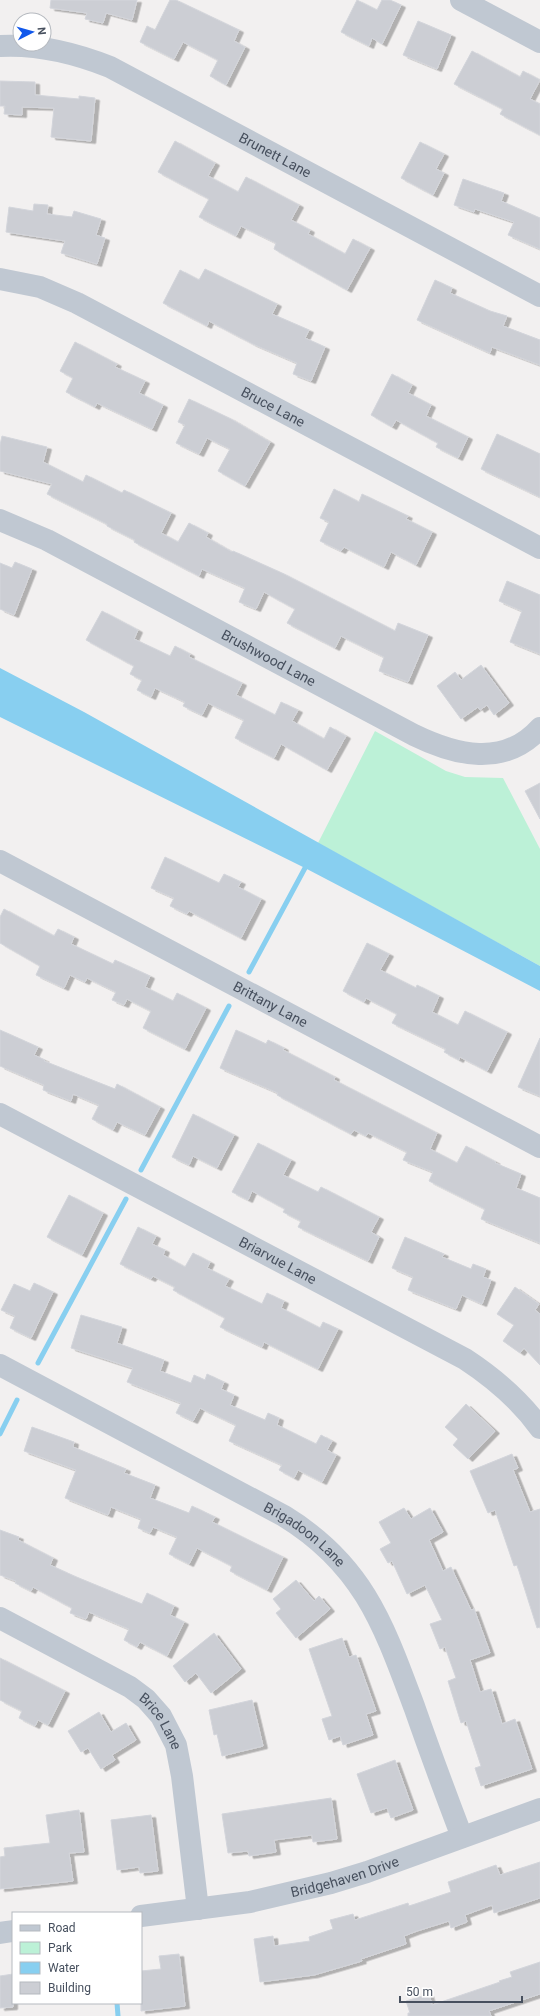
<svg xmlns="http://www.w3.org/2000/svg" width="540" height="2016" viewBox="0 0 540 2016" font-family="Roboto,sans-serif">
	<defs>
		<filter id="shadow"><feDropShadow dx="4.5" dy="2.5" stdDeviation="0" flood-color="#0004"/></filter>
	</defs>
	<rect width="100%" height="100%" fill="#f2f0f0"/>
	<!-- green -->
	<path fill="#bcf1d7" d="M375,731L446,771L465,777L503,778L540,849V966L318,843Z"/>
	<!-- water -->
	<path fill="#88cff0" d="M0,668L84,712L540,966V991L305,868L0,717Z"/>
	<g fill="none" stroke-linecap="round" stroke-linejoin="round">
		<!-- stream -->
		<g stroke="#88cff0" stroke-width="5">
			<path d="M249,972L305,868"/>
			<path d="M141,1170L229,1006"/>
			<path d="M38,1363L126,1199"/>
			<path d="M0,1434L17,1400"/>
			<path d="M117,2003L118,2016"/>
		</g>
	</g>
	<!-- building -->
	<g fill="#ccced4" stroke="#d3d5db" filter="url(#shadow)">
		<path d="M51,0H137L132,20L106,13L103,23L85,19L87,13L50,8Z"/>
		<path d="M170,0H176L239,30L234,41L245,47L226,85L210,76L218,60L183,42L174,59L140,42L147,26L155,30Z"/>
		<path d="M357,0L377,10L382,0H390L401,5L382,44L372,38L369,46L341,32Z"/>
		<path d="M418,21L451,35L437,69L403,55Z"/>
		<path d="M472,51L520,77L523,71L540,80L530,99L540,104V135L500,114L503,109L454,84Z"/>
		<path d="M0,81L35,82V95L79,99V96L95,98L91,141L51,137L54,108L22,107V115L4,114L5,106H0Z"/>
		<path d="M175,141L215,163L208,176L238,192L246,177L299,205L291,220L310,230L308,234L345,254L353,239L370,248L347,290L274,249L276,243L241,226L236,236L199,217L209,199L158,172Z"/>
		<path d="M420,142L444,154L436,169L444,173L433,195L401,178Z"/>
		<path d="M463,179L504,193L501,201L540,218V249L508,235L514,222L475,209L474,212L454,205Z"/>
		<path d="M34,204L48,205L47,214L72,217L74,211L101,219L96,235L105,238L97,264L61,253L65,241L6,232L9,207L33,211Z"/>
		<path d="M205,269L277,304L272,314L309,330L305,338L325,347L311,381L293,374L297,363L253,344L209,321L207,326L163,303L180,270L199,280Z"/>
		<path d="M435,280L452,288L450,293L490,311L507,316L503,326L540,340V365L492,347L490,353L417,320Z"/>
		<path d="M75,342L117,364L115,367L145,381L139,393L163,405L152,429L97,403L95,407L66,392L73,378L60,371Z"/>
		<path d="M392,374L412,385L408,393L431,405L426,416L468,437L458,458L436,447L438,443L396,420L392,427L371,415Z"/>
		<path d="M189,399L231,419L270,442L245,486L218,471L230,449L207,438L199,454L176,443L185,425L178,422Z"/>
		<path d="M497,434L540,454V497L481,469Z"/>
		<path d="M2,436L47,447L43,462L83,482L86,475L122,493L124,490L171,513L161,533L178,542L189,523L208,533L206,537L232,552L233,551L284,574L395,631L398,623L428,635L408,682L379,671L384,657L341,636L335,648L287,623L295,609L264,592L256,609L239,602L245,588L202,569L199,576L134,542L135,540L107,526V524L47,494L52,484L0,471V445Z"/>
		<path d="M334,489L359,502L362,494L408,516L406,519L432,532L416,565L391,552L384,567L344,547L341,551L320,541L329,522L320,518Z"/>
		<path d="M15,562L32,569L14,615L0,609V563L12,568Z"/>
		<path d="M507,581L540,595V654L510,642L522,611L499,601Z"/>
		<path d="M102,611L138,630L134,639L170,656L175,646L190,654L189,657L242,683L236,695L275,715L281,702L298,710L292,721L324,739L330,727L346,736L327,770L281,744L274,758L235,738L244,720L208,703L202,715L183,706L185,702L155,688L151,697L137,690L142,680L130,674L134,666L86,640Z"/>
		<path d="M481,665L509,703L494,715L487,705L480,710L478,707L461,719L437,686L455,672L461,680Z"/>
		<path d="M540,783V819L525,791Z"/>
		<path d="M165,857L219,883L224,874L241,882L238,887L261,899L241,938L189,911L187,914L170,906L174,898L151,888Z"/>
		<path d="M4,909L54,936L58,929L74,937L71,944L113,964L115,960L150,976L145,987L173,1001L177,993L206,1008L185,1049L143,1028L151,1011L127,999L124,1005L112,1000L116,992L87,978L85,982L70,975L64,988L36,975L40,966L0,943V917Z"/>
		<path d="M367,943L389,954L380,970L416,988L417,985L439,996L432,1012L458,1025L465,1011L507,1032L487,1071L460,1057L459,1060L444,1052L446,1049L392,1023L397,1014L366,998L364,1002L343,991Z"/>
		<path d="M0,1030L38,1047L34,1055L45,1060L44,1061L115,1089L117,1084L160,1107L145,1135L117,1122L113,1130L92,1119L99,1105L73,1094L71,1101L43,1090L44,1085L0,1066Z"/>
		<path d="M236,1030L266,1044L268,1040L284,1048L283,1050L335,1077L334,1080L437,1133L430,1149L457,1163L466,1146L496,1162L495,1163L521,1174L516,1188L540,1198V1243L481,1219L485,1209L429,1181L433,1172L403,1160L407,1152L368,1133L366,1136L354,1130L351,1134L277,1095L278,1093L220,1068Z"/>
		<path d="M540,1038V1096L518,1087Z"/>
		<path d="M193,1114L234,1135L217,1168L193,1156L189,1165L172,1157Z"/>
		<path d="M258,1143L291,1160L283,1175L318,1192L321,1187L379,1217L371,1232L379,1237L368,1261L298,1227L301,1221L283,1212L285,1209L252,1191L248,1200L232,1192Z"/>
		<path d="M69,1195L103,1213L82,1255L47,1237Z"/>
		<path d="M138,1227L156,1236L152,1244L165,1250L163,1255L185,1267L193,1253L210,1262L207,1268L229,1279L225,1286L262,1304L267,1293L284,1301L281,1308L320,1328L323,1322L338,1329L318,1369L264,1342L262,1347L220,1327L225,1318L173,1290L175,1287L153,1276L151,1279L120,1264Z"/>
		<path d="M405,1237L444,1254L442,1257L471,1269L473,1264L486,1269L483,1277L491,1280L482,1304L462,1295L456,1309L408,1290L413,1277L392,1268Z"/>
		<path d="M34,1283L53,1292L31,1338L10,1328L15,1316L1,1310L14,1284L30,1291Z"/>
		<path d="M515,1287L539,1304L535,1310L540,1314V1365L524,1348L520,1353L503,1341L514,1325L497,1314Z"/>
		<path d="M81,1315L122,1327L117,1343L164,1360L160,1371L191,1383L194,1375L205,1380L207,1374L224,1382L221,1389L234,1395L230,1405L265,1420L268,1413L279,1418L277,1425L316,1444L321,1435L332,1441L327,1450L336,1455L322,1482L298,1470L294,1478L279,1470L282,1465L229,1441L236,1425L200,1408L193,1421L176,1413L181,1403L127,1382L133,1368L71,1348Z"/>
		<path d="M466,1404L495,1431L468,1459L453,1445L458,1439L445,1427Z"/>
		<path d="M32,1427L74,1442L73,1447L126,1469L124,1473L155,1485L150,1498L189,1513L192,1506L215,1517L212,1522L283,1557L267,1590L230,1571L232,1566L197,1548L189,1564L169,1554L177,1537L153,1527L150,1533L138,1528L141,1519L111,1507L108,1515L65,1498L76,1470L24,1451Z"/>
		<path d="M512,1454L518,1468L513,1470L530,1512L540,1509V1627L537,1628L517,1565L514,1566L495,1510L488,1513L470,1471Z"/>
		<path d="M404,1508L411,1519L430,1508L443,1532L429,1540L443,1571L451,1567L471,1610L474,1609L490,1653L470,1660L480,1692L491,1689L502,1724L515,1719L532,1769L481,1786L475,1768L481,1766L466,1721L461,1723L448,1681L456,1678L445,1647L440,1649L430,1624L442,1620L425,1585L407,1594L392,1561L388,1563L380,1549L391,1543L379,1522Z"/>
		<path d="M0,1530L19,1537L18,1540L53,1558L50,1565L74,1576L142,1604L147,1593L174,1606L170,1615L184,1622L167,1656L140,1642L137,1647L124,1640L129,1629L89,1612L86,1619L70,1613L72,1608L33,1587L31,1591L15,1583L16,1581L0,1575Z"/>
		<path d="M296,1580L314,1601L319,1596L330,1609L296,1638L276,1613L281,1609L273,1599Z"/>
		<path d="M214,1633L241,1669L211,1693L196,1673L185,1682L173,1666Z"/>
		<path d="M342,1638L349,1657L356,1655L376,1711L366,1714L373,1735L343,1745L340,1736L329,1740L322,1719L332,1716L309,1649Z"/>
		<path d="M0,1658L65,1691L48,1725L38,1720L35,1726L19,1718L22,1711L0,1700Z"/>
		<path d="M252,1700L263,1746L222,1756L217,1734L214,1735L209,1710Z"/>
		<path d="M99,1712L111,1732L126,1723L136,1740L112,1755L115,1760L101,1769L88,1748L81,1752L68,1731Z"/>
		<path d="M395,1760L413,1810L391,1818L387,1808L371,1813L357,1774Z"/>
		<path d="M331,1798L337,1839L313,1842L312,1835L274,1840L276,1852L249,1856L248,1851L228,1853L222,1814Z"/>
		<path d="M79,1810L84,1852L69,1853L73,1881L0,1889V1857L5,1856L4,1848L50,1843L46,1815Z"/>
		<path d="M151,1815L158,1871L140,1873L139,1867L117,1870L111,1820Z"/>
		<path d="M540,1862V1898L494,1913L492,1905L465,1915L467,1922L451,1928L449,1921L417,1931L404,1936L406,1944L361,1959L362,1961L314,1975L260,1982L254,1939L273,1936L274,1946L310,1941L309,1937L333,1929L330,1920L353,1914L355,1920L408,1903L409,1906L451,1892L448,1882L496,1865L500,1875Z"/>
		<path d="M179,1954L185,2006L141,2011V1971L161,1969L159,1956Z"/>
		<path d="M540,1962V1994L489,2011L491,2016H408V2013H410L406,2001L429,1994L432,2005L500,1982L499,1981L512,1977L510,1972Z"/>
		<path d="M13,1974V2007L0,2008V1976Z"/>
	</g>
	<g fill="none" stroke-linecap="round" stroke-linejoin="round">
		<!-- minor -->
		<g stroke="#c0c8d2" stroke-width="22">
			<path d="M461,0L540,42"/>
			<path id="s1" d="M0,46C38,44 75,53 110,67L540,296"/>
			<path id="s2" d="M0,279L40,287L77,303L540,548"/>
			<path id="s3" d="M0,520L47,540L414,735C455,755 504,768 540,728"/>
			<path id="s4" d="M0,861L540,1147"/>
			<path id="s5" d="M0,1114L465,1359C494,1378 519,1399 540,1428"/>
			<path id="s6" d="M0,1365L284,1516C364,1565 384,1626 415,1709C430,1752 446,1795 462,1837"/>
			<path id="s7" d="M0,1618L130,1687L146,1699L161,1716L176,1745L182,1776L198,1909"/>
			<path id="s8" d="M141,1916L250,1902L331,1883L367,1872L540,1809"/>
			<path d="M0,1933L13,1931"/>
		</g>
	</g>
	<g text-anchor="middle" stroke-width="3.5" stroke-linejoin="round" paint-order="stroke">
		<!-- street labels -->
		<g font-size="14" fill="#47505e" stroke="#fff">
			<text dy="5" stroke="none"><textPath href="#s1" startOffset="300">Brunett Lane</textPath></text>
			<text dy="5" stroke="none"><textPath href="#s2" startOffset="303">Bruce Lane</textPath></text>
			<text dy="5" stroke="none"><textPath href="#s3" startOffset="302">Brushwood Lane</textPath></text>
			<text dy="5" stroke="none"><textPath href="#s4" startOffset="306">Brittany Lane</textPath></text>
			<text dy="5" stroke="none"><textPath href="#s5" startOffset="314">Briarvue Lane</textPath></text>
			<text dy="5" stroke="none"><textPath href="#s6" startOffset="349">Brigadoon Lane</textPath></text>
			<text dy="5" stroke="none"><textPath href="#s7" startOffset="194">Brice Lane</textPath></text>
			<text dy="5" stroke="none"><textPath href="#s8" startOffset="208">Bridgehaven Drive</textPath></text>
		</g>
	</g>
	<!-- legend -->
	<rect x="12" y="1912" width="130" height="92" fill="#ffffff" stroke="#b5b9bf"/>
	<rect x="20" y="1925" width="20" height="6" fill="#c0c8d2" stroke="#b5b9bf"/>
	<text x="48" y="1932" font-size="12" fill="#47505e">Road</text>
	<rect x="20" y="1942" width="20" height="12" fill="#bcf1d7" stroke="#b5b9bf"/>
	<text x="48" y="1952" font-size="12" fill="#47505e">Park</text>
	<rect x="20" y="1962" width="20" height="12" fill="#88cff0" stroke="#b5b9bf"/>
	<text x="48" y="1972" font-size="12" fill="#47505e">Water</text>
	<rect x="20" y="1982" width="20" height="12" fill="#ccced4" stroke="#b5b9bf"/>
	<text x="48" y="1992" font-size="12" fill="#47505e">Building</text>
	<!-- north arrow -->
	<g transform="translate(32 32) rotate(84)"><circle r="19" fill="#ffffff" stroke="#b5b9bf"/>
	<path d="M0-3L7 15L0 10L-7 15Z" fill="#1158eb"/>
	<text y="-6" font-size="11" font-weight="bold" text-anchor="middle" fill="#47505e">N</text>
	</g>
	<!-- scale -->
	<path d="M400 1996v6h122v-6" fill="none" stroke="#47505e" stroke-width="2"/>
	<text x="406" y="1996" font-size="12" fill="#47505e" stroke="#ffffff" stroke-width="3" paint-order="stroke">50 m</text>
</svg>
